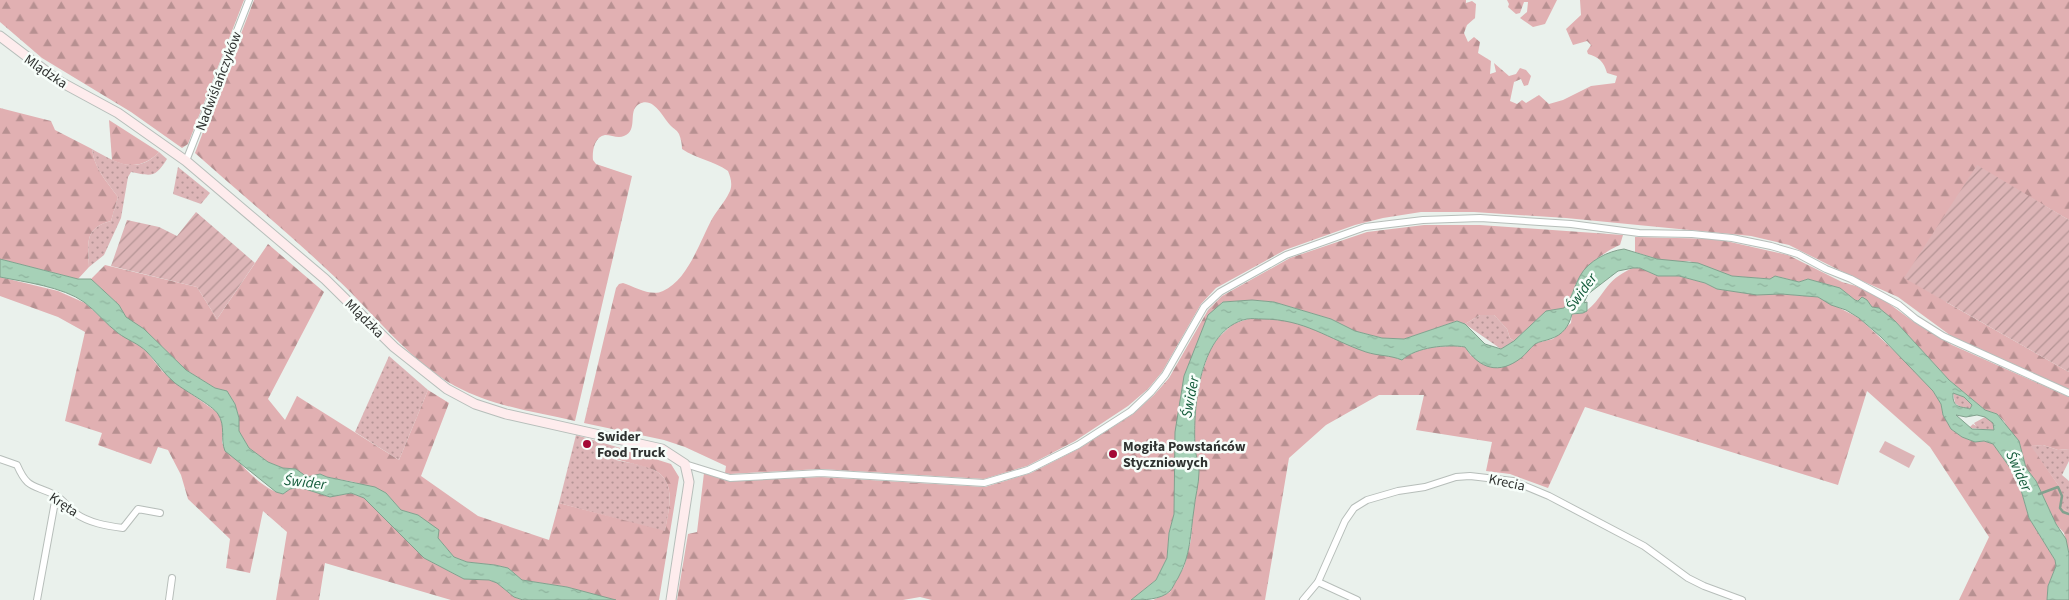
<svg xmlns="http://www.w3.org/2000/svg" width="2069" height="600" viewBox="0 0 2069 600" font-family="'Source Sans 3',sans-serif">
	<defs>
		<pattern id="grass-dots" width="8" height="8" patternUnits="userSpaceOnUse" patternTransform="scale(1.25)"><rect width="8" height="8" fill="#ddb5b7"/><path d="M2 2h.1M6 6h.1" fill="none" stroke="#b49495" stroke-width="1.8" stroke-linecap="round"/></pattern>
		<pattern id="forest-firs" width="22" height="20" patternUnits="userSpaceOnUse" patternTransform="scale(1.25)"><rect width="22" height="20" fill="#e1b0b2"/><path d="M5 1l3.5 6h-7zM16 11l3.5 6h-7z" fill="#b79091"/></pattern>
		<pattern id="garden-furrows" width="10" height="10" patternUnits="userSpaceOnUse" patternTransform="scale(1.25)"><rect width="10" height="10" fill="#ddb5b7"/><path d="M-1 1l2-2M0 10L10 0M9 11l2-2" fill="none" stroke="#b49495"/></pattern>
		<pattern id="water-ripples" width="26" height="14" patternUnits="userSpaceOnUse" patternTransform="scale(1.25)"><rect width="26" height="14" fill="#a6d1b7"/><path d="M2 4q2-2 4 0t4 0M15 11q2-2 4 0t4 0" fill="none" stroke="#8fb49e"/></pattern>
	</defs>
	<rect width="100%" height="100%" fill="#eaf1ec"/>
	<!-- grass -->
	<g fill="url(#grass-dots)">
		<path d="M92,149C115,162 137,176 159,152L167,159C155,178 152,176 131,172L128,177L121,218L104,255L89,267C88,243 84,228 111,221L118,197C107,182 94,168 92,149Z"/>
		<path d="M178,167L210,193L201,204L173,194Z"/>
		<path d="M1480,315H1494L1507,329L1510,338L1514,341L1501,349L1465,324Z"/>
		<path d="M389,356L428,390L399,460L355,432Z"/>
		<path d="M1953,392L1964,397L1972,405L1970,409H1963L1955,403Z"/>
		<path d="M1985,417L1994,423V430L1969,428L1973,424L1976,426L1974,423Z"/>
		<path d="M576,435L617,447L616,460C628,463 643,464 654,470C678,482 668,511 665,532L559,503Z"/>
		<path d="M2043,445L2058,450L2069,449V461L2062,475L2069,481V513L2061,507L2059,486L2030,446Z"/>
	</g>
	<!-- forest -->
	<g fill="url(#forest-firs)">
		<path d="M0,0H244L188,144L182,148L131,112L42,58L0,22Z"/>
		<path d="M254,0H1466V3L1472,1L1476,4L1475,18L1467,25L1464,33L1468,42L1474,37L1480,42L1478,53L1491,61L1490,74L1496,72L1494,63L1509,76L1516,74L1520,68L1526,70L1531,76L1528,85L1524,86L1521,79L1514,82L1510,101L1517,104L1522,100L1526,103L1539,95L1549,104L1563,100L1591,86L1615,83L1617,76L1607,73C1604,62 1599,57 1588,54L1587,51L1591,45L1587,41L1573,45L1566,29L1581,15L1580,0H2069V220L2007,184L1946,302L2069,372V390L1958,341L1898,297L1849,275L1789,245L1751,236L1566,218L1474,212H1421L1383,218L1355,225L1285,250L1216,288L1201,304L1162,372L1148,389L1128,406L1075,441L1027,466L984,479L820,469L730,474L725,473L726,466L685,447L664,440L584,423L616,288L619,284L623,283C635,287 651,297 663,291C688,280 700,241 712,219C717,210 725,202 729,193C733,186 731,178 728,171C714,161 697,159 682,149C682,144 681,139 679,134C677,130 674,129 671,126C663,118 654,96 639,104C627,111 639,130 624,136C618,139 612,135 605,135C594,137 592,152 593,160L596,164L632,176L575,421C535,412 492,406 455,386C409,360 375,315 337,279C291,235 242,195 195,153Z"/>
		<path d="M1507,0H1557L1545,24L1533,27L1520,18L1527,12L1528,2H1524L1520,13L1516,14L1508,7L1509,4Z"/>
		<path d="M0,108L51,121L55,130L92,149C94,168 107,182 118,197L111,221C84,228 88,243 89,267L78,279L0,259Z"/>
		<path d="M109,120L159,152C145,167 129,168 112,160Z"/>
		<path d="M1424,225H1480L1623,235L1620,245C1609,249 1586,265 1580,276C1574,287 1571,298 1564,308L1546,311L1514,341L1510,338L1507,329L1494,315H1480L1465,324L1457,321L1404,339L1382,338L1355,331L1331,319L1274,302L1252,300L1222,302L1175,457L1174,514L1169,533L1167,558L1156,580L1131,600H932L920,597L903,600H677L688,534L697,532L704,473L729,481L821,477L985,487L1031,473L1080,448L1133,414L1154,395L1169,378L1208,310L1222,296L1290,258L1367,232Z"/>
		<path d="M1635,237L1717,239L1788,255L1842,282L1856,286L1884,300L1914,322L1952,345L2069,397V449L2058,450L2043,445L2031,446L2059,486L2064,496L2061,507L2069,513V554L2064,533L2056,524L2036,481L2026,468L2019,441L2008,429L2004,421L1997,414L1985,410L1949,380L1895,321L1879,309L1872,307L1867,300H1855L1840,288L1808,279L1799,282L1776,276L1770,279L1732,276L1689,261L1675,262L1657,259L1635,252Z"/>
		<path d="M268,244L324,292L268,399L285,420L297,396L399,460L428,390L449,403L421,476L478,516L549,540L559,503L665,531C668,511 678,482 654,470C643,465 628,463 616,459L617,447L671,464L679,477L659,600H611L567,587L522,580L508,568L495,565L467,562L454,557L418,515L401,510L386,493L354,482L327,477L320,474L307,478L296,469L283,468L268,462L249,448L239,431V418L235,404L227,391L215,388L186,370L144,329L126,318L119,305L91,279L105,265L197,287L217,319Z"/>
		<path d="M1633,268H1640L1658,276H1679L1705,283L1717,289L1757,294H1781L1818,297L1859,318L1905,361L1933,391L1941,404L1943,415L1951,429L1962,437L1975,442L1984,441L1993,444L2011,469L2021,490L2029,518L2055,560L2056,566L2048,586L2047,600H1959L1989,537L1930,447L1867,391L1838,485L1585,407L1548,488L1510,474L1486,471L1492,442L1416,430L1424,395H1379L1326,425L1289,458L1265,600H1153L1170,592L1184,567L1191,540L1192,522L1199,471L1195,448L1194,412L1199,383L1209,352L1218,338L1233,324L1248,319H1278L1299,323L1366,352L1391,355L1402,360C1416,347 1447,344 1465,347L1471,356L1521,358L1536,343L1553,339L1571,323L1572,314C1589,316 1598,298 1607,287C1614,278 1623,272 1633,268Z"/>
		<path d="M0,277L58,291L85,303L119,334L134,341L147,352L162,371L176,383L218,413L223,425L222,443C237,460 260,489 283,494L290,489L299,487L330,497L351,493L364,498L424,558L464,579L489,580L497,583L514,597L523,600H451L325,563L319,600H276L287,532L263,511L250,573L226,568L230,539L188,499L181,475L168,450L158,447L151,464L98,445L102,433L65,421L85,332L58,317L0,296Z"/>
	</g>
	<!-- garden -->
	<g fill="url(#garden-furrows)">
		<path d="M1977,165L2069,220V372L1904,278Z"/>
		<path d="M196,212L255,263L217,319L197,287L111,266L127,220L159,227L177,236Z"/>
	</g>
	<!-- pitch -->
	<path fill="#ddb5b7" d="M1885,441L1915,456L1909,468L1879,452Z"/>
	<!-- water -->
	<g fill="url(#water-ripples)" stroke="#82a18e" fill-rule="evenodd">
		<path d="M1624,249L1657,259L1698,263L1732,276L1770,279L1775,276L1799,282L1808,279L1840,288L1855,300L1858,301L1862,297L1867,300L1872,307L1879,308L1895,321L1949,380L1985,410L1997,414L2019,441L2026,468L2036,481L2056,524L2066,539L2069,554V600H2047L2048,586L2056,566L2055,560L2029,518L2021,490L2011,469L1993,444L1984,441L1975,442L1962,437L1951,429L1943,415L1941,404L1933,391L1881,337L1859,318L1846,310L1831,305L1818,297L1781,294L1757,295L1717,289L1705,283L1679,276H1658L1640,268H1633L1618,271L1588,294L1584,303L1587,302V311L1583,313L1572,314C1569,326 1563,335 1550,339C1545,341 1540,341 1535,344C1530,348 1526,354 1521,358C1499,375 1480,369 1465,347C1447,344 1416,347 1402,360C1390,355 1378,356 1366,352C1328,339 1305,319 1262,319C1258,319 1252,318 1247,319C1199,329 1193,407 1195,446C1195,454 1199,463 1199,472C1199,484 1195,497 1194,509C1190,535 1191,555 1178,578C1175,582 1173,588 1170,591C1161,600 1143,600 1131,600L1156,580L1167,558L1169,533L1174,514L1175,432L1184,376L1208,315L1223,302L1252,300L1274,302L1331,319L1355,331L1382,338L1404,339L1457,321L1465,324L1485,344L1501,349L1514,341L1546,311L1564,308C1572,298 1574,287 1580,276C1588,261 1608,251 1624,249ZM1953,393L1964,397L1972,405L1970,409C1961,406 1952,409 1953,393ZM1956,415L1966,417L1977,415L1985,417L1993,423L1994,430L1972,429Z"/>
		<path d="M0,259L78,279H91L119,305L126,317L144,329L186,370L215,388L227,391L235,404L239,418V431L249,448L268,462L283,468L296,469L307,477L320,474L327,477L375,487L386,493L401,510L418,515L439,530L438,538L454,557L467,562L495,565L508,568L522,580L567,587L616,600H523L514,597L497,583L489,580L464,579L424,558L364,498L351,493L330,497L299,487L290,489L283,494L276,492L225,451C220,439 226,426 218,414C212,405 185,391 175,383C164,374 157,362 147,352C138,343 127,340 118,333C106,324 96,311 84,302C63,287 25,282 0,277Z"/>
	</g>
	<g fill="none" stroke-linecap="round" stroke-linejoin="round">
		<!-- stream -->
		<path stroke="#82a18e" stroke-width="2.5" d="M2039,494L2058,487L2062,496L2060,508L2063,512L2069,514"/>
		<!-- street casing -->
		<g stroke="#b7beba" stroke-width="8">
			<g id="street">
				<path d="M186,161L249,0"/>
				<path d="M0,459L17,465C28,490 33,484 55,495C63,499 68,508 75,513C89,523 107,526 123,528L138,509L160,513"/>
				<path d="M685,464L730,478L821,473L984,483L1028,470L1078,445L1131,411L1151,392L1165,375L1204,307L1220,292L1286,255L1365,227L1423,220L1480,218L1571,224L1639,233L1692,234L1732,238L1771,246L1798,254L1826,269L1851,279L1899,305L1916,319L1943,336L2069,393"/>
				<path d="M1318,582L1357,600"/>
				<path d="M37,600L56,496"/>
				<path d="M169,600L172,578"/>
				<path d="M1303,600L1318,582L1345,521L1354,508L1367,500L1398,491L1425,487L1456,477L1470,476L1513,481L1549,496L1644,546L1688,578L1704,586L1742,600"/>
			</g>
		</g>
		<!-- secondary casing -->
		<g stroke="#b7beba" stroke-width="11">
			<path id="secondary" d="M0,36L59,81L118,113L186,161L325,279L394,347L447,389L475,404L506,414L662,449L685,464L689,482L671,600"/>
		</g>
		<!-- street -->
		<use href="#street" stroke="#fff" stroke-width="6"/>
		<!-- secondary -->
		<use href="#secondary" stroke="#feeced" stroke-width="9"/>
	</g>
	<!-- markers -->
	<g fill="#a40735" stroke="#f7fefa" stroke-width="2">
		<circle cx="587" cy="444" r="5"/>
		<circle cx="1113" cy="454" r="5"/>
	</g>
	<g text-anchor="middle" stroke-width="5" stroke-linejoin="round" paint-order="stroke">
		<!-- street labels -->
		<g font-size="14" fill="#2f3230" stroke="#f7fefa">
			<text transform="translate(46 71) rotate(34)" y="5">Mlądzka</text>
			<text transform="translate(218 81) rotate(-69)" y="5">Nadwiślańczyków</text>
			<text transform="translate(365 318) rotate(45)" y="5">Mlądzka</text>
			<text transform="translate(1507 482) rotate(12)" y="5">Krecia</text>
			<text transform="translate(64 504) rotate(34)" y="5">Kręta</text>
		</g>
		<!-- poi labels -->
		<g font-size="14" font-weight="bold" fill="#2f3230" stroke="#f7fefa" text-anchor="start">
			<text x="597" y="441">Swider<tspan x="597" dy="16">Food Truck</tspan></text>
			<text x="1123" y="451">Mogiła Powstańców<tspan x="1123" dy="16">Styczniowych</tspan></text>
		</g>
		<!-- water labels -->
		<g font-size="15" font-style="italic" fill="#125a39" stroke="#f7fefa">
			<text transform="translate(1581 292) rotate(-54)" y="5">Świder</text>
			<text transform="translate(1190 397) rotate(-79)" y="5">Świder</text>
			<text transform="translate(2019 471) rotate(66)" y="5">Świder</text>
			<text transform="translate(305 482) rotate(6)" y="5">Świder</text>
		</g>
	</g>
</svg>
